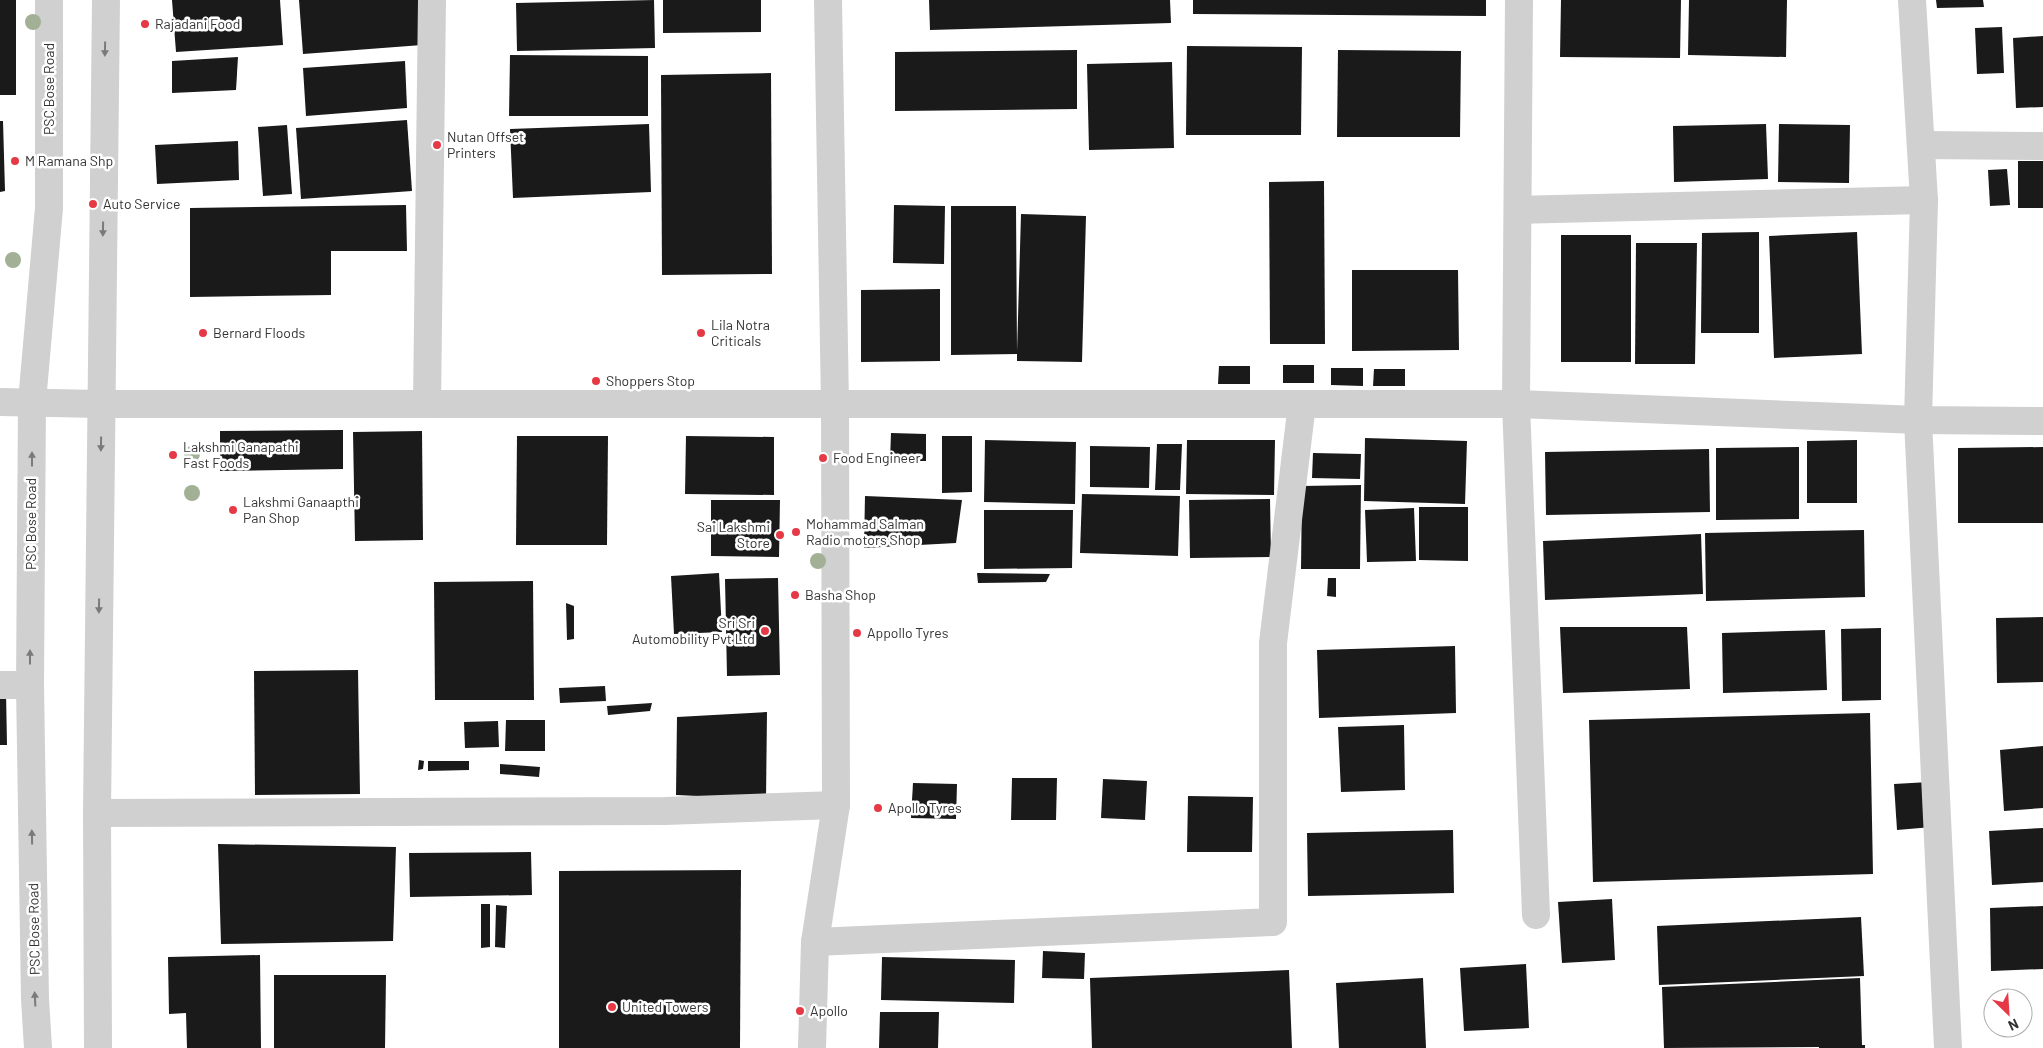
<svg xmlns="http://www.w3.org/2000/svg" width="2043" height="1048" viewBox="0 0 2043 1048" font-family="Barlow,sans-serif">
	<rect width="100%" height="100%" fill="#fff"/>
	<!-- building -->
	<g fill="#1a1a1a">
		<rect x="0" y="0" width="16" height="95"/>
		<path d="M172,0H280L283,45L176,52Z"/>
		<path d="M299,0H419L422,45L303,54Z"/>
		<path d="M654,0L655,48L517,51L516,3Z"/>
		<path d="M663,0H761V32L663,33Z"/>
		<path d="M929,0H1170L1171,23L930,30Z"/>
		<path d="M1193,0H1486V16L1193,14Z"/>
		<path d="M1561,0H1681L1680,58L1560,57Z"/>
		<path d="M1689,0H1787L1786,57L1688,55Z"/>
		<path d="M1936,0H1983L1984,7L1937,8Z"/>
		<path d="M2002,27L2004,73L1977,74L1975,28Z"/>
		<path d="M2043,36V107L2016,108L2013,38Z"/>
		<path d="M1187,46L1302,47L1301,135H1186Z"/>
		<path d="M1077,50V109L895,111V52Z"/>
		<path d="M1338,50L1461,51L1460,137H1337Z"/>
		<path d="M510,55L648,56V116H509Z"/>
		<path d="M238,57L236,90L172,93V61Z"/>
		<path d="M405,61L407,108L306,116L303,68Z"/>
		<path d="M1172,62L1174,148L1089,150L1087,64Z"/>
		<path d="M771,73L772,274L662,275L661,75Z"/>
		<path d="M407,120L412,191L301,199L296,128Z"/>
		<path d="M0,121H3L5,191L0,192Z"/>
		<path d="M649,124L651,192L513,198L510,129Z"/>
		<path d="M1766,124L1768,179L1674,182L1673,126Z"/>
		<path d="M1779,124L1850,125L1849,183L1778,182Z"/>
		<path d="M287,125L292,194L263,196L258,127Z"/>
		<path d="M238,141L239,180L157,184L155,145Z"/>
		<rect x="2018" y="161" width="25" height="47"/>
		<path d="M2007,169L2010,205L1990,206L1988,170Z"/>
		<path d="M1324,181L1325,344H1270L1269,182Z"/>
		<path d="M406,205L407,251H331V295L190,297V208Z"/>
		<path d="M894,205L945,206L944,264L893,263Z"/>
		<path d="M951,206H1016L1017,352L1021,214L1086,216L1082,362L1017,361V354L951,355Z"/>
		<path d="M1759,232V333H1701L1702,233Z"/>
		<path d="M1857,232L1862,354L1774,358L1769,236Z"/>
		<rect x="1561" y="235" width="70" height="127"/>
		<path d="M1636,243H1697L1695,364H1635Z"/>
		<path d="M1352,270H1458L1459,350L1352,351Z"/>
		<path d="M940,289V361L861,362V290Z"/>
		<rect x="1283" y="365" width="31" height="18"/>
		<path d="M1219,366H1250V384H1218Z"/>
		<path d="M1331,368H1363V386L1331,385Z"/>
		<path d="M1374,369H1405V386H1373Z"/>
		<path d="M343,430V469L220,471V431Z"/>
		<path d="M422,431L423,540L355,541L353,432Z"/>
		<path d="M891,433L926,434V461H890Z"/>
		<path d="M517,436H608L607,545H516Z"/>
		<path d="M686,436L774,437V495L685,494Z"/>
		<path d="M942,436H972V492L942,493Z"/>
		<path d="M1365,438L1467,441L1465,504L1364,501Z"/>
		<path d="M985,440L1076,442L1075,504L984,502Z"/>
		<path d="M1187,440H1275L1274,495L1186,494Z"/>
		<path d="M1857,440V503H1807V441Z"/>
		<path d="M1157,444H1182L1180,490H1155Z"/>
		<path d="M1090,446L1150,447L1149,488L1090,487Z"/>
		<path d="M1799,447V519L1716,520V448Z"/>
		<path d="M2043,447V523H1958V448Z"/>
		<path d="M1709,449L1710,512L1546,515L1545,452Z"/>
		<path d="M1313,453L1361,454L1360,479L1312,478Z"/>
		<path d="M1361,485L1360,569H1301L1302,486Z"/>
		<path d="M1082,494L1180,496L1178,556L1080,553Z"/>
		<path d="M865,496L962,500L956,543L864,548Z"/>
		<path d="M1270,499L1271,557L1190,558L1189,500Z"/>
		<path d="M711,500H780L779,557L711,556Z"/>
		<path d="M1419,507H1468V561L1419,560Z"/>
		<path d="M1414,508L1416,561L1367,562L1365,510Z"/>
		<path d="M984,510H1073L1072,568L984,569Z"/>
		<path d="M1864,530L1865,597L1706,601L1705,533Z"/>
		<path d="M1701,534L1703,594L1545,600L1543,541Z"/>
		<path d="M719,573L722,632L674,634L671,576Z"/>
		<path d="M977,573L1050,574L1046,582L978,583Z"/>
		<path d="M778,578L780,675L727,676L725,579Z"/>
		<path d="M1328,578H1336V597L1327,596Z"/>
		<path d="M533,581L534,700H435L434,582Z"/>
		<path d="M566,603L574,606V639L567,640Z"/>
		<path d="M2043,617V682L1997,683L1996,618Z"/>
		<path d="M1560,627H1687L1690,689L1563,693Z"/>
		<path d="M1881,628V700L1842,701L1841,629Z"/>
		<path d="M1825,630L1827,690L1723,693L1722,633Z"/>
		<path d="M1455,646L1456,713L1319,718L1317,650Z"/>
		<path d="M358,670L360,794L255,795L254,671Z"/>
		<path d="M605,686L606,701L560,703L559,688Z"/>
		<path d="M0,692H6L7,745H0Z"/>
		<path d="M652,703L650,711L608,715L607,706Z"/>
		<path d="M767,712L766,799L676,795L677,717Z"/>
		<path d="M1870,713L1873,874L1593,882L1589,720Z"/>
		<path d="M506,720H545V751H505Z"/>
		<path d="M498,721L499,747L465,748L464,722Z"/>
		<path d="M1404,725L1405,790L1341,792L1338,727Z"/>
		<path d="M2043,746V808L2004,811L2000,750Z"/>
		<path d="M419,760L424,761L423,769L418,770Z"/>
		<path d="M428,761H469V770L428,771Z"/>
		<path d="M500,764L540,767L539,777L500,774Z"/>
		<path d="M1012,778H1057L1056,820H1011Z"/>
		<path d="M1103,779L1147,781L1145,820L1101,818Z"/>
		<path d="M1929,782L1932,827L1897,830L1894,784Z"/>
		<path d="M913,783L957,784L956,819L911,818Z"/>
		<path d="M1188,796L1253,797L1252,852H1187Z"/>
		<path d="M2043,828V882L1992,885L1989,831Z"/>
		<path d="M1453,830L1454,893L1308,896L1307,833Z"/>
		<path d="M218,844L396,847L393,941L221,944Z"/>
		<path d="M531,852L532,895L410,897L409,853Z"/>
		<path d="M741,870L740,1048H559V871Z"/>
		<path d="M1612,899L1615,960L1562,963L1558,902Z"/>
		<path d="M481,904H490V947L481,948Z"/>
		<path d="M496,905L507,906L505,948L495,947Z"/>
		<path d="M2043,906V969L1991,971L1990,908Z"/>
		<path d="M1861,917L1864,976L1659,985L1657,926Z"/>
		<path d="M1043,951L1085,953L1084,979L1042,978Z"/>
		<path d="M260,955L261,1048H187L186,1013L169,1014L168,957Z"/>
		<path d="M882,957L1015,960L1014,1003L881,1000Z"/>
		<path d="M1526,964L1529,1028L1464,1031L1460,968Z"/>
		<path d="M1289,970L1292,1048H1092L1090,978Z"/>
		<path d="M274,975H386L385,1048H274Z"/>
		<path d="M1423,978L1426,1048H1339L1336,983Z"/>
		<path d="M1860,978L1862,1045H1865V1048H1819V1047L1664,1048L1662,987Z"/>
		<path d="M880,1012H939L938,1048H879Z"/>
	</g>
	<g fill="none" stroke-linecap="round" stroke-linejoin="round">
		<!-- minor -->
		<g stroke="#d0d0d0" stroke-width="28">
			<path d="M1519,0L1516,404L1536,915"/>
			<path d="M1912,0L1924,200L1918,420L1948,1048"/>
			<path d="M1921,145L2043,146"/>
			<path d="M1518,210L1924,200"/>
			<path d="M0,402L101,404H1516L1918,420L2043,421"/>
			<path d="M427,404L432,0"/>
			<path d="M0,685H30"/>
			<path d="M97,813L665,811L836,805"/>
			<path d="M815,942L1273,922V643L1302,404"/>
			<path d="M38,1048L35,999L30,685L32,402L49,208V0"/>
			<path d="M98,1048L97,813L106,0"/>
			<path d="M812,1048L815,942L836,805L835,404L828,0"/>
		</g>
	</g>
	<!-- trees -->
	<g fill="#a2b095">
		<circle cx="33" cy="22" r="8"/>
		<circle cx="13" cy="260" r="8"/>
		<circle cx="192" cy="454" r="8"/>
		<circle cx="192" cy="493" r="8"/>
		<circle cx="818" cy="561" r="8"/>
	</g>
	<!-- one-way arrows -->
	<defs><path id="oneway-solid" d="M-6-.8H1V-3.2L6.5 0L1 3.2V.8H-6Z" transform="scale(1.25)"/></defs>
	<g fill="#7a7a7a">
		<use href="#oneway-solid" transform="translate(105 49) rotate(91)"/>
		<use href="#oneway-solid" transform="translate(103 229) rotate(91)"/>
		<use href="#oneway-solid" transform="translate(101 444) rotate(91)"/>
		<use href="#oneway-solid" transform="translate(32 459) rotate(-90)"/>
		<use href="#oneway-solid" transform="translate(99 606) rotate(91)"/>
		<use href="#oneway-solid" transform="translate(30 657) rotate(-90)"/>
		<use href="#oneway-solid" transform="translate(32 837) rotate(-91)"/>
		<use href="#oneway-solid" transform="translate(35 999) rotate(-93)"/>
	</g>
	<!-- markers -->
	<g fill="#e63946" stroke="#fff" stroke-width="2">
		<circle cx="145" cy="24" r="5"/>
		<circle cx="437" cy="145" r="5"/>
		<circle cx="15" cy="161" r="5"/>
		<circle cx="93" cy="204" r="5"/>
		<circle cx="203" cy="333" r="5"/>
		<circle cx="701" cy="333" r="5"/>
		<circle cx="596" cy="381" r="5"/>
		<circle cx="173" cy="455" r="5"/>
		<circle cx="823" cy="458" r="5"/>
		<circle cx="233" cy="510" r="5"/>
		<circle cx="796" cy="532" r="5"/>
		<circle cx="780" cy="535" r="5"/>
		<circle cx="795" cy="595" r="5"/>
		<circle cx="765" cy="631" r="5"/>
		<circle cx="857" cy="633" r="5"/>
		<circle cx="878" cy="808" r="5"/>
		<circle cx="612" cy="1007" r="5"/>
		<circle cx="800" cy="1011" r="5"/>
	</g>
	<g text-anchor="middle" stroke-width="5" stroke-linejoin="round" paint-order="stroke">
		<!-- poi labels -->
		<g font-size="14" fill="#333" stroke="#fff" text-anchor="start">
			<text x="155" y="29">Rajadani Food</text>
			<text x="447" y="142">Nutan Offset<tspan x="447" dy="16">Printers</tspan></text>
			<text x="25" y="166">M Ramana Shp</text>
			<text x="103" y="209">Auto Service</text>
			<text x="711" y="330">Lila Notra<tspan x="711" dy="16">Criticals</tspan></text>
			<text x="213" y="338">Bernard Floods</text>
			<text x="606" y="386">Shoppers Stop</text>
			<text x="183" y="452">Lakshmi Ganapathi<tspan x="183" dy="16">Fast Foods</tspan></text>
			<text x="833" y="463">Food Engineer</text>
			<text x="243" y="507">Lakshmi Ganaapthi<tspan x="243" dy="16">Pan Shop</tspan></text>
			<text x="806" y="529">Mohammad Salman<tspan x="806" dy="16">Radio motors Shop</tspan></text>
			<text x="770" y="532" text-anchor="end">Sai Lakshmi<tspan x="770" dy="16">Store</tspan></text>
			<text x="805" y="600">Basha Shop</text>
			<text x="755" y="628" text-anchor="end">Sri Sri<tspan x="755" dy="16">Automobility Pvt Ltd</tspan></text>
			<text x="867" y="638">Appollo Tyres</text>
			<text x="888" y="813">Apollo Tyres</text>
			<text x="622" y="1012">United Towers</text>
			<text x="810" y="1016">Apollo</text>
		</g>
		<!-- street labels -->
		<g font-size="14" fill="#333" stroke="#fff">
			<text transform="translate(49 89) rotate(-90)" y="5">PSC Bose Road</text>
			<text transform="translate(31 524) rotate(-90)" y="5">PSC Bose Road</text>
			<text transform="translate(34 929) rotate(-91)" y="5">PSC Bose Road</text>
		</g>
	</g>
	<!-- north arrow -->
	<g transform="translate(2008 1013) rotate(155)"><circle r="24" fill="#ffffff" stroke="#adadad"/>
	<path d="M0-4L9 19L0 12L-9 19Z" fill="#e63946"/>
	<text y="-8" font-size="14" font-weight="bold" text-anchor="middle" fill="#333333">N</text>
	</g>
</svg>
